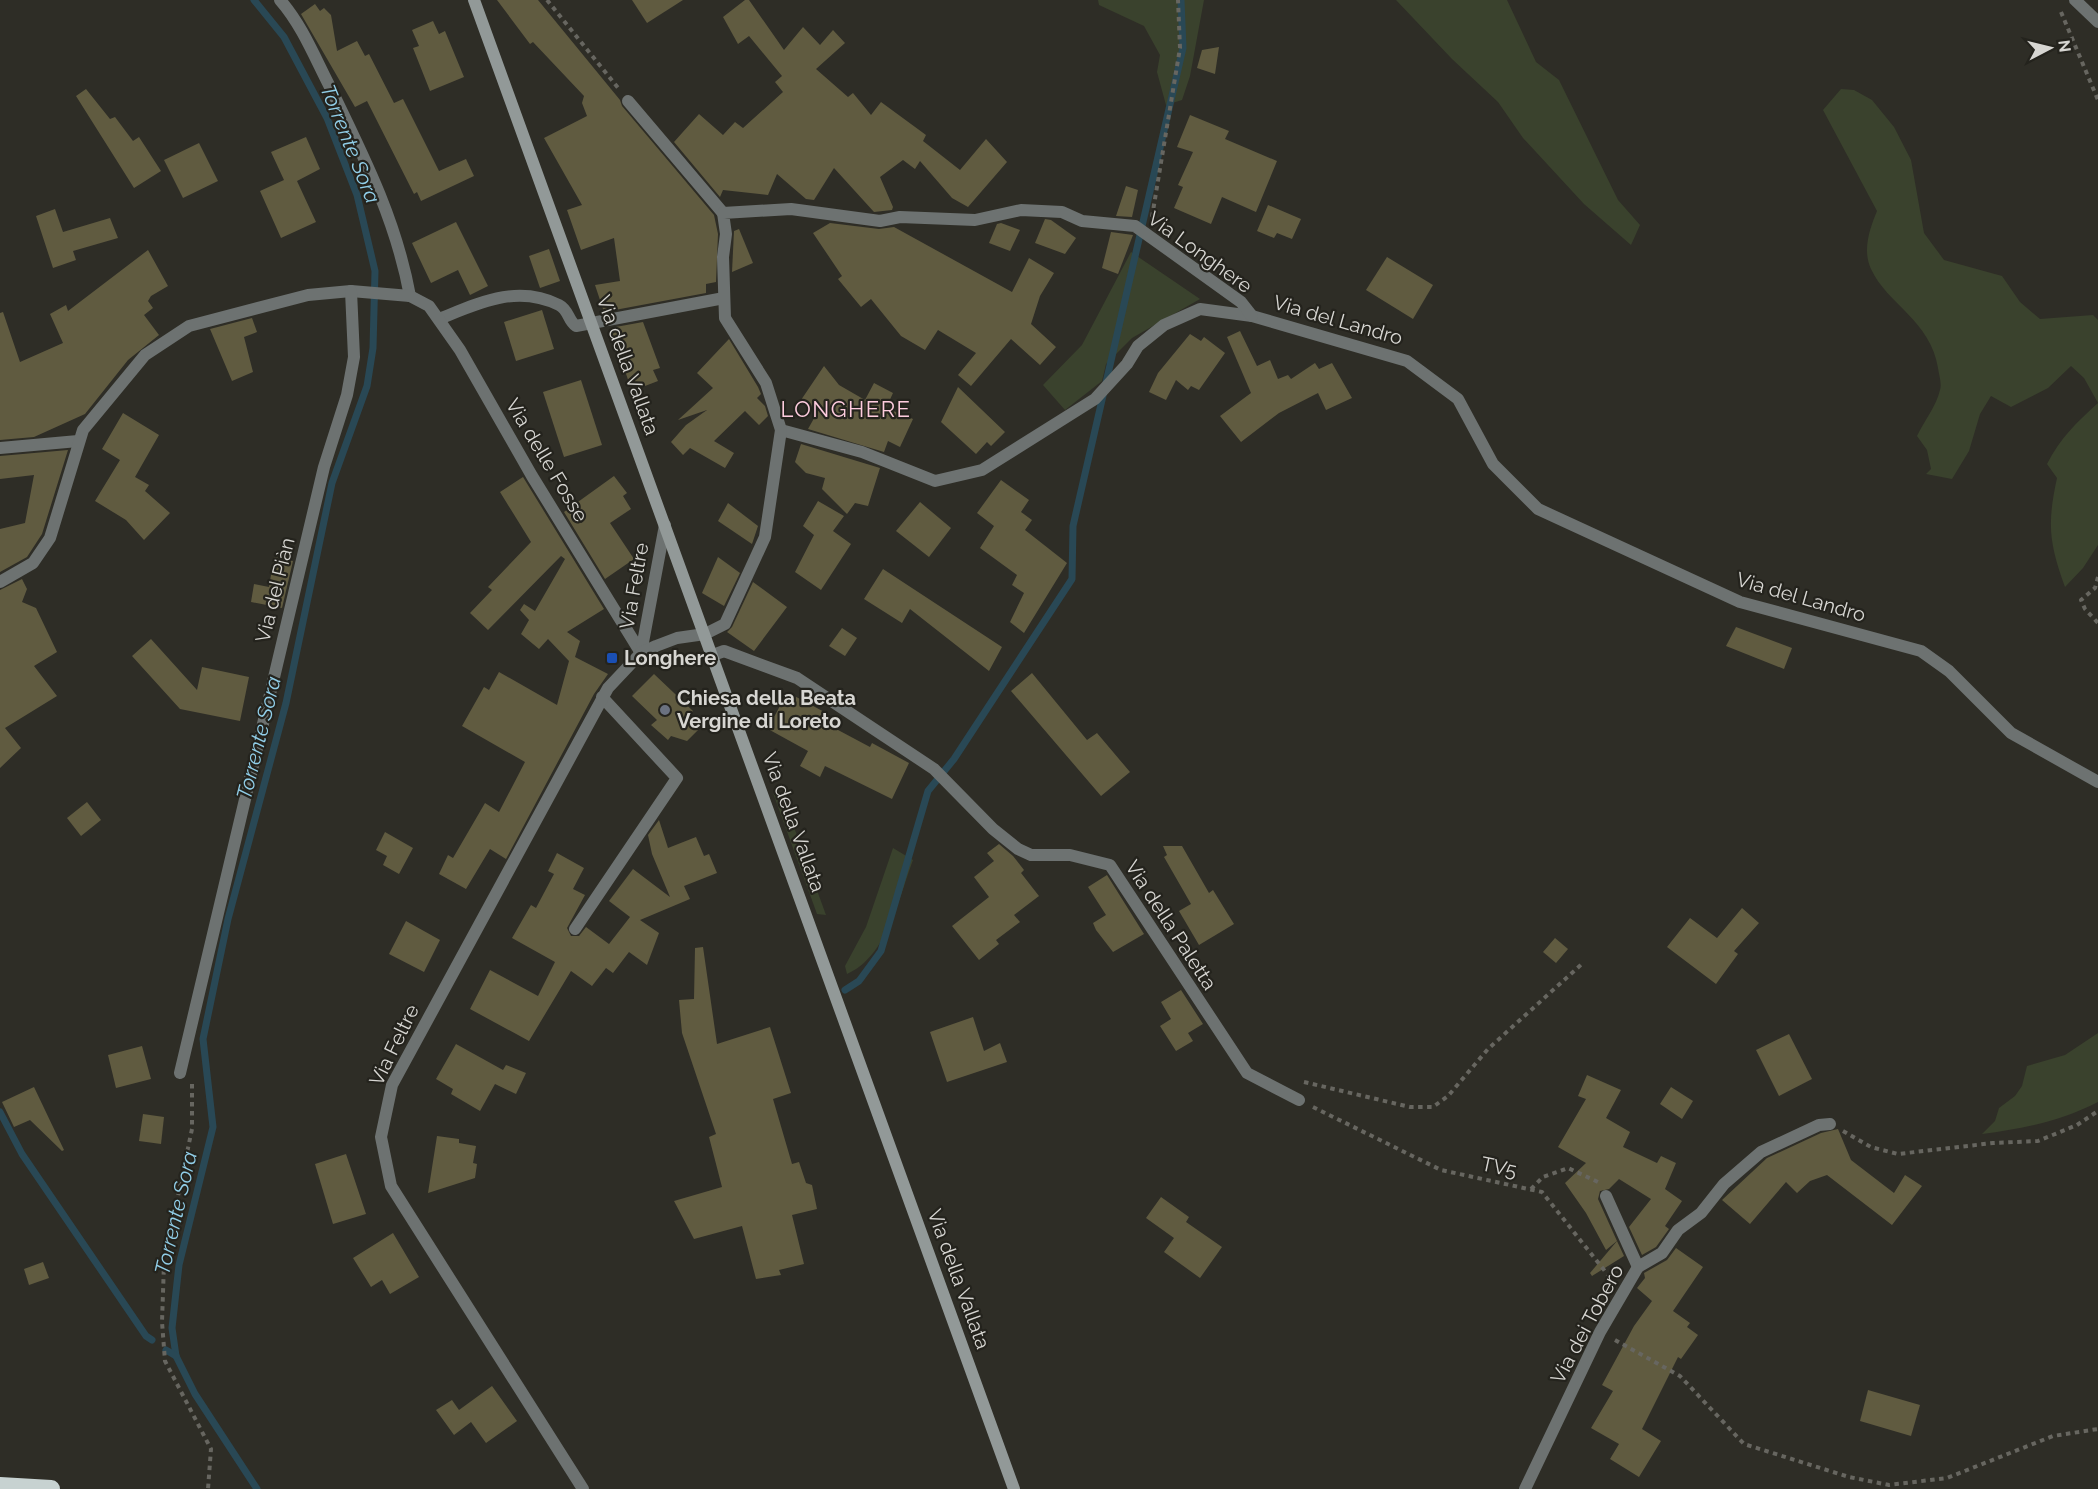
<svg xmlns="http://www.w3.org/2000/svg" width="2098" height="1489" viewBox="0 0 2098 1489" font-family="Raleway,sans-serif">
	<rect width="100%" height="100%" fill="#2e2d26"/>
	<!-- green -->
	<g fill="#3a422d">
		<path d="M1098,0H1204L1190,76L1182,100L1166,105L1157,72L1160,55L1144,26L1099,5Z"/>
		<path d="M1396,0H1507L1536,62L1559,80L1618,200L1640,225L1631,245L1584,204L1523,138L1498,102L1452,59Z"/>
		<path d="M1841,89L1854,90L1872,100L1894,127L1911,160L1924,233L1944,260L2002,276L2020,302L2040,319L2093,315L2098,320V545L2083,568L2065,587C2049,543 2047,524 2057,478L2047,464C2060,438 2077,422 2098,403L2084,378L2071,366L2048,388L2011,407L1991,396L1980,414L1969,451L1952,479L1926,474L1931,469L1927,450L1917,436C1924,421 1936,407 1940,390C1942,384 1939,375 1938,368C1931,321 1887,304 1871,269C1862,250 1870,228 1877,211L1823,110Z"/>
		<path d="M1131,252L1200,299L1132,338L1106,364L1102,381L1065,410L1043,385L1082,345Z"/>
		<path d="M773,793L787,808L826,915L817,914Z"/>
		<path d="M893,848L913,860C899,897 887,957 847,974L845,966L866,927Z"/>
		<path d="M2098,1033V1102C2061,1121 2023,1129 1982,1134L1995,1121L1999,1108L2015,1096L2022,1086L2027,1066L2065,1055Z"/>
	</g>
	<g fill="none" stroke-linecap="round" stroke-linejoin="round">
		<!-- stream -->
		<g stroke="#294855" stroke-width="7">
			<path d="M254,0L284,37L327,118L357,195L375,271L373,348L367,386L332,483L286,703L228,919L203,1039L213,1127L179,1265L172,1328L176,1356L195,1394L257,1489"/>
			<path d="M845,990L859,981L881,951L928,791L954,759L1072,579L1073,526L1183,48L1181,0"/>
			<path d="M0,1112L22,1154L146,1336L152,1340"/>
			<path d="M166,1350L176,1356"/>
		</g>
	</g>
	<!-- building -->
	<g fill="#605b40">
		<path d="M497,0H538L620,100L622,106L714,215L718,234L716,282L706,284V293L604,312L595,285L620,281L614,238L581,250L567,210L582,205L544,138L587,116L582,103L584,96L533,42L530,44Z"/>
		<path d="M632,0H683L647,23Z"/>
		<path d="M745,0H749L784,50L803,27L820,45L833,30L845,43L816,69L848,97L853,93L871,115L881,102L926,135L923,141L960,170L986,139L1007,162L968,207L952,198L920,161L915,169L903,160L880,177L893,207L892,210L874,212L834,168L814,200L806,199L777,174L768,195L723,190L720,197L674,142L699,114L723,135L735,122L743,128L783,92L775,82L782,76L749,36L738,44L723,17Z"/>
		<path d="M315,4L320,11L324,8L331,15L337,51L357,41L365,56L369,54L394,103L403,99L439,171L466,159L474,176L421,201L417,192L414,194L367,101L355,107L301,14Z"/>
		<path d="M433,21L439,34L445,31L464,77L430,91L413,48L419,46L412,30Z"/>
		<path d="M1219,47L1215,74L1197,68L1202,50Z"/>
		<path d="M86,89L110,119L115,117L133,141L139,137L161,171L134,188L76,96Z"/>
		<path d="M1190,115L1229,131L1225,139L1277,161L1256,212L1222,197L1211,224L1174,208L1183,187L1178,185L1193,152L1177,147Z"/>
		<path d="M306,137L320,169L297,181L316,222L281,238L260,191L284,180L271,152Z"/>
		<path d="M199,143L218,181L183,198L164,160Z"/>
		<path d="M1126,186L1138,190L1132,217L1116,216Z"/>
		<path d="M1268,205L1301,219L1292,239L1277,233L1274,238L1257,231Z"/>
		<path d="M55,209L63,232L110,218L118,238L73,251L76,260L53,268L36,216Z"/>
		<path d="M1045,219L1051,220L1076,238L1065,254L1035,243Z"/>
		<path d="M456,222L488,286L470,295L458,270L431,283L412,243Z"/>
		<path d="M830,223L879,229L894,227L1012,292L1029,258L1054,273L1040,296L1031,324L1056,347L1040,365L1011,339L971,386L958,375L976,353L938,330L925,350L901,336L871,299L861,307L838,279L842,276L813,233Z"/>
		<path d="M1001,223L1020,230L1010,251L989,243L997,224Z"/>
		<path d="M739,229L753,263L732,272L734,231Z"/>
		<path d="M1111,232L1133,235L1118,274L1102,268Z"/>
		<path d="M549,249L560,281L540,288L529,256Z"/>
		<path d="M148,250L168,286L151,296L148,301L153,308L144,315L159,335L128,360L85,414L34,437L0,440V313L3,312L20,362L63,343L50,314L66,305L68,311Z"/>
		<path d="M1387,257L1433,285L1413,319L1366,290Z"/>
		<path d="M542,310L554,349L516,361L504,322Z"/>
		<path d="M252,318L257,332L244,337L253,372L232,381L210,329Z"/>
		<path d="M643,322L660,368L653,370L658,381L632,391L610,328Z"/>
		<path d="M1240,331L1257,366L1270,360L1278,379L1288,375L1291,379L1315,363L1319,369L1332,363L1352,398L1326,410L1318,393L1279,413L1241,442L1220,416L1251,393L1227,337Z"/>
		<path d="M1190,334L1201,341L1204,337L1225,353L1199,390L1191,386L1188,390L1176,380L1166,400L1149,392L1158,373Z"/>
		<path d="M729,339L758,387L761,394L757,398L765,406L768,416L759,425L745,411L714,441L734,453L725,468L690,448L683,455L671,442L686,425L707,410L678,420L713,388L697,373Z"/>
		<path d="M824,366L839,385L865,400L874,383L893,393L886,408L913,419L900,447L888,441L884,452L808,429L817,413L801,400Z"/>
		<path d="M581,380L602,445L564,457L543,392Z"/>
		<path d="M958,387L1005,432L991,446L987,442L976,454L941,422Z"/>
		<path d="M123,413L159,435L135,477L149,485L145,491L170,513L144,540L126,520L95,501L120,460L102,449Z"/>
		<path d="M801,444L880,468L868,506L855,503L847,514L822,489L825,478L806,473L795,462Z"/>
		<path d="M68,450L42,534L27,557L0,572V529L25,523L34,475L0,479V456Z"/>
		<path d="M614,476L627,493L623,496L631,509L610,523L634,559L605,579L564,512Z"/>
		<path d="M523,477L604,609L567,632L580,641L575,657L608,674L594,694L506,859L490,849L466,889L439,874L448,855L453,858L485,803L499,812L525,762L462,726L484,687L489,690L499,672L557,705L569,661L548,639L539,649L521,634L529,620L520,610L524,604L535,611L565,559L561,556L488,630L470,613L492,590L488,587L531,542L500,492Z"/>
		<path d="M1001,480L1029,500L1021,512L1032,520L1025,530L1067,563L1024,633L1010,622L1024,593L1012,585L1017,575L980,548L994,526L977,513Z"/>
		<path d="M818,501L844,516L833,531L851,544L821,590L795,572L814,535L803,526Z"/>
		<path d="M920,502L951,528L929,557L896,531Z"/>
		<path d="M728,503L758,526L752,544L718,521Z"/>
		<path d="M274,557L293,561L282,608L251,602L254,584L269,587Z"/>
		<path d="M718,557L740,573L724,606L702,593Z"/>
		<path d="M883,569L1002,647L989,671L910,609L902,623L864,599Z"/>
		<path d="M22,579L27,589L22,602L36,608L57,652L34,666L57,696L5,728L21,748L0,768V590Z"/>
		<path d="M753,582L787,607L754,651L727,632L732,627Z"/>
		<path d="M1736,627L1792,648L1784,669L1726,646Z"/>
		<path d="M842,628L857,638L845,656L829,646Z"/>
		<path d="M151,639L197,690L202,667L249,677L240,721L180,709L132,656Z"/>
		<path d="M1032,673L1087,740L1097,733L1130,772L1101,796L1011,691Z"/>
		<path d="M654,674L693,711L690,714L698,723V730L687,741L671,736L668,740L651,725L657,720L632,696Z"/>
		<path d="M787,692L828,714L823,722L870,747L872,743L909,763L892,799L825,766L820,777L800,766L808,751L768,729Z"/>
		<path d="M87,802L101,820L81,836L67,818Z"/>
		<path d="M659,820L668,848L696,837L704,856L709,854L717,873L684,886L690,899L640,920L659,933L647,965L629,952L613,973L606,968L592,986L571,971L529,1041L470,1009L490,970L538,996L555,962L512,938L531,905L536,908L554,874L548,871L557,853L584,868L573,889L585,895L567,928L571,936H579L586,927L609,944L630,917L609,901L633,869L670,897L652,854L648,835Z"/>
		<path d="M385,832L413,848L399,874L383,865L387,856L376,850Z"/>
		<path d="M999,844L1013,856L1024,870L1021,873L1039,896L1014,915L1020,922L996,940L999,944L979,960L952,926L989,897L974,877L994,861L987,853Z"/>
		<path d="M1163,846H1182L1209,893L1213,890L1234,924L1199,945L1179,911L1191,904L1164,857L1167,855Z"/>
		<path d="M1107,875L1144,934L1113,952L1096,930L1093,923L1106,915L1088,887Z"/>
		<path d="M1742,908L1759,923L1734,951L1738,954L1716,984L1667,947L1690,918L1717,938Z"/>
		<path d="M406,921L440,940L424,972L389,954Z"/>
		<path d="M1555,938L1568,949L1556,963L1543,952Z"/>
		<path d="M703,947L717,1044L770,1027L791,1093L773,1099L792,1164L799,1162L806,1183L812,1185L817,1209L792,1215L804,1264L779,1270L781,1275L756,1279L742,1226L694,1239L674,1201L722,1187L709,1137L716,1134L682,1033L679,1000L694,999L695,948Z"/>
		<path d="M1181,990L1203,1024L1188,1033L1193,1041L1176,1051L1160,1026L1171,1019L1161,1002Z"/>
		<path d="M973,1017L984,1051L1000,1043L1007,1062L947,1082L930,1032Z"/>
		<path d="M1789,1034L1812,1079L1779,1096L1756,1050Z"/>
		<path d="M456,1044L503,1070L506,1065L526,1073L516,1094L495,1084L480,1111L451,1094L453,1089L436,1079Z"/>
		<path d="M142,1046L151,1079L116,1088L108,1055Z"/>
		<path d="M1587,1075L1621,1090L1606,1118L1630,1132L1623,1147L1657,1163L1661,1156L1676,1163L1665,1189L1682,1201L1665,1226L1669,1229L1656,1247L1642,1255L1629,1227L1651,1199L1619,1179L1609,1189L1600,1191L1598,1199L1617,1241L1606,1250L1586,1213L1565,1183L1586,1163L1558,1147L1586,1099L1578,1096Z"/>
		<path d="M34,1087L64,1150L62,1151L30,1120L14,1127L2,1102Z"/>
		<path d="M1671,1087L1693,1101L1682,1119L1660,1104Z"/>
		<path d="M143,1114L164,1117L161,1144L139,1141Z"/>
		<path d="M1838,1129L1851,1160L1894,1193L1905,1175L1922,1186L1892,1225L1827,1175L1810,1181L1797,1193L1786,1182L1750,1224L1722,1200L1767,1158L1821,1133Z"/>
		<path d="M437,1136L459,1139V1143L476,1146L473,1163L477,1164L475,1178L428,1193Z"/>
		<path d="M346,1154L366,1214L333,1224L315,1164Z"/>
		<path d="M1161,1197L1189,1217L1186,1222L1222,1247L1200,1278L1164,1252L1174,1238L1146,1218Z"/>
		<path d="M393,1233L419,1277L390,1294L382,1280L371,1287L353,1258Z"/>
		<path d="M1617,1241L1624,1256L1592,1276L1590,1273Z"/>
		<path d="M1676,1248L1703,1267L1673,1311L1690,1323L1687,1327L1698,1335L1681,1359L1678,1357L1642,1429L1661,1441L1639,1477L1610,1459L1619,1444L1591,1428L1613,1391L1602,1385L1634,1326L1652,1301L1637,1288L1645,1278L1644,1273L1667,1260Z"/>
		<path d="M43,1262L49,1278L29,1285L24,1269Z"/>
		<path d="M492,1386L517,1421L486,1443L471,1422L454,1435L436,1410L452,1400L459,1410Z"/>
		<path d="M1868,1390L1920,1405L1911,1436L1860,1421Z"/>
	</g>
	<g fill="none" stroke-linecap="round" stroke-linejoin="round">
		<!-- path -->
		<g stroke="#676660" stroke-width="4" stroke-dasharray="4.5 4.5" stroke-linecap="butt">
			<path d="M547,0L619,89"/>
			<path d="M2061,12L2098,100"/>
			<path d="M1152,217L1180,48L1178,0"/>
			<path d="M2098,577L2095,588L2081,600L2085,609L2098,623"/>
			<path d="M1304,1082L1410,1107H1433L1448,1096L1488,1049L1584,962"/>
			<path d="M192,1084V1129L164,1263L162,1322L165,1361L211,1449L208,1489"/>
			<path d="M1313,1107L1441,1170L1542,1192L1612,1280"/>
			<path d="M1843,1131L1871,1147L1898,1154L1993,1143L2038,1141L2077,1125L2098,1111"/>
			<path d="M1531,1189L1543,1177L1568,1168L1598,1182"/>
			<path d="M1615,1340L1680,1376L1744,1444L1849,1477L1889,1485L1947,1478L2053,1436L2098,1429"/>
		</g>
		<!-- minor -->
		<g stroke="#6d7271" stroke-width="12">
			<path d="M280,0C302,25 315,58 330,87C364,157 396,220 410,296"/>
			<path d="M2075,0L2098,22"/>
			<path d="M628,101L723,213"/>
			<path d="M439,319C479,303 517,284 559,305C569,310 568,321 576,326L724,298"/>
			<path d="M781,430L862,452L935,481L982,470L1095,399L1127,364L1138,346L1164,325L1200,309L1252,316L1407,361L1458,399L1493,464L1538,509L1740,602L1921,651L1949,671L2011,733L2098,782"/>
			<path d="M0,448L78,441"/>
			<path d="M0,582L33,563L50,538L83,430L145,355L189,326L308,295L351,291L410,296L429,306L460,350L532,476L641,653"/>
			<path d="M641,653L665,525"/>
			<path d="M713,655L724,651L797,678L934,769L993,829L1018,849L1031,855H1070L1110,865L1247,1073L1299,1100"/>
			<path d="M575,929L677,778L602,697"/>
			<path d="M180,1073L324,467L347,395L354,357L351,291"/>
			<path d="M1606,1196L1638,1267"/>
			<path d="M583,1489L391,1186L381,1137L392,1085L608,688L641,653L656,646L677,638L705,634L725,624L765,537L781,430L766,383L725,318L723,257L726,234L723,213L791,209L880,221L900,217L975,220L1021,210L1062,212L1082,221L1135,226L1241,302L1252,316"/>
			<path d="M1525,1489L1600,1332L1638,1267L1662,1253L1678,1230L1701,1213L1724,1184L1761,1152L1819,1125L1830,1124"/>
		</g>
		<!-- secondary -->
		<path stroke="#929998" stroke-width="12" d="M474,0L1014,1489"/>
		<!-- motorway -->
		<path stroke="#c7d2d1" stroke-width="18" d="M0,1486L51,1489"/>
	</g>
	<!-- markers -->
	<rect fill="#1a4fb4" stroke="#24231d" stroke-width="2" x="606" y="652" width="12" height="12" rx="3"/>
	<circle fill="#6b7280" stroke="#24231d" stroke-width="2" cx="665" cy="710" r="6"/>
	<g text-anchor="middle" stroke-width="4.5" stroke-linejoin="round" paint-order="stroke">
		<!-- street labels -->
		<g font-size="20" fill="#d7d6d2" stroke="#24231d">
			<text transform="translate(1200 252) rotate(36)" y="7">Via Longhere</text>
			<text transform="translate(1338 320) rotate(16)" y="7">Via del Landro</text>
			<text transform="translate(628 365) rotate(70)" y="7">Via della Vallata</text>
			<text transform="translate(547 460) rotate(59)" y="7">Via delle Fosse</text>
			<text transform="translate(634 586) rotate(-80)" y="7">Via Feltre</text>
			<text transform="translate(275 590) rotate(-76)" y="7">Via del Piàn</text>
			<text transform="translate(1801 597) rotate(16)" y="7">Via del Landro</text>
			<text transform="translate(794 822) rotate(70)" y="7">Via della Vallata</text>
			<text transform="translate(1171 925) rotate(57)" y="7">Via della Paletta</text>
			<text transform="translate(394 1045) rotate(-64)" y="7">Via Feltre</text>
			<text transform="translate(1499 1167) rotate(12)" y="7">TV5</text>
			<text transform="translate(959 1279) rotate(70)" y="7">Via della Vallata</text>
			<text transform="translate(1587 1324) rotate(-62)" y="7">Via dei Tobero</text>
		</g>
		<!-- poi labels -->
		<g font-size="20" font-weight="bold" fill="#d7d6d2" stroke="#24231d" text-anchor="start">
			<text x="624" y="665">Longhere</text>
			<text x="677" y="705">Chiesa della Beata<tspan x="677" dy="23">Vergine di Loreto</tspan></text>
		</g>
		<!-- water labels -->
		<g font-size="21" font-style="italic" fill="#91cee8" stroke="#24231d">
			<text transform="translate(350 144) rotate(68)" y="7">Torrente Sora</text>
			<text transform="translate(259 738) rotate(-76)" y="7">Torrente Sora</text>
			<text transform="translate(176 1213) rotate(-77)" y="7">Torrente Sora</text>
		</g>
		<!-- quarter labels -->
		<g font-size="22" letter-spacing="1.5" fill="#feccde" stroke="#24231d">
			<text x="846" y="417">LONGHERE</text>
		</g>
	</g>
	<!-- north arrow -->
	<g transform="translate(2050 48) rotate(83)" stroke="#24231d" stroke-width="4.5" paint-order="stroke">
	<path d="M0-4.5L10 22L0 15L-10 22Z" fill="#d7d6d2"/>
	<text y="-9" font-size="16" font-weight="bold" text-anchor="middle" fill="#d7d6d2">N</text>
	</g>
</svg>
